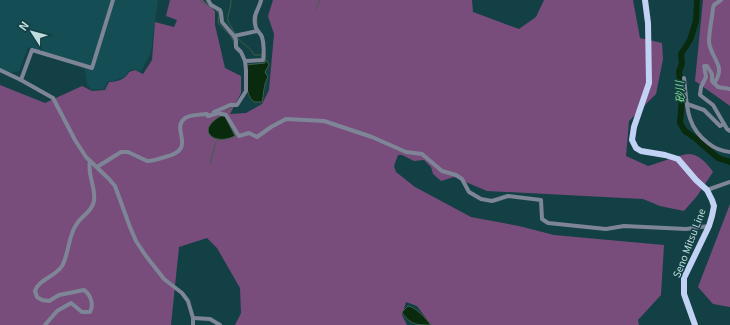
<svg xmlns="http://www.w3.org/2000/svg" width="730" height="325" viewBox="0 0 730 325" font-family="Georgia,'Noto Sans JP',serif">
	<rect width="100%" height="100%" fill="#124044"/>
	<!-- built -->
	<path fill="#144d53" d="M0,0H158L151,52L141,72L134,69L128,71L126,76L114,81H108L104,89L92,90L87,85L84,64L28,47L19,71L9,73L0,68Z"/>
	<!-- green -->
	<g fill="#794d7b">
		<path d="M170,0H203L215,11V25L225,68L241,76V93L230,114L246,113L262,104L269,90L274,34L268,16L273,0H472L473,12L519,29L536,17L544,0H633L640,38L662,43L663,59L656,94L629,121L626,156L648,166C659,163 678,155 688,154C698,153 709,165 713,172L697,196L684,211L660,206L643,199L487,191L454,177L441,181L433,174L431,167L424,160L414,161L402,155H398L394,166L396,172L415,187L471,217L519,226L554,235L664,245L661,295L638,320L639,325H431L417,306L406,302L402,315L407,325H235L241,313L240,288L217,248L207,238L179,247L171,325H0V85L45,103L82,86L92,91L105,90L109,82C117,82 126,79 129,72L135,70L143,74L152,60L155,22L174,27L177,20L166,16Z"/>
		<path d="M703,0H730V106L695,81Z"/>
		<path d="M730,204V307L713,304L698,287Z"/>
	</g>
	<!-- water -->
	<g fill="#092a0d" stroke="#405f4c">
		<path d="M265,61H267L269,65L265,72L268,77C263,86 264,94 262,102H254C244,94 247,76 246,65L265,63Z"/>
		<path d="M223,115L225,116L235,136C213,147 194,129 223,115Z"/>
		<path d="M408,306C416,307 426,319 431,325C415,325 412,325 402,313L403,311Z"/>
	</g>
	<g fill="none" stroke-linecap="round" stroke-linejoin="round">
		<!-- stream -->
		<g stroke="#405f4c" stroke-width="1">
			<path d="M199,0L212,8"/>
			<path d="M231,0C230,20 222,14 235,33"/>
			<path d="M316,9L320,0"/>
			<path d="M216,10L219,14L218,23C223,29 230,33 233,40C235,45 233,48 238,52"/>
			<path d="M259,10L263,0"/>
			<path d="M257,17V25"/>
			<path d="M238,38C242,45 251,47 254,55H262"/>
			<path d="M265,54L266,61"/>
			<path d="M225,112L229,108L232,107"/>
			<path d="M210,164L216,142L219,139"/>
		</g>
		<!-- river -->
		<path stroke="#092a0d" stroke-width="6" d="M697,0L696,21L690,40L681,54L682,63L679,72L682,98L680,123L685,131L695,138L718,158L730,162"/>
		<!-- minor -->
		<g stroke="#7d8596" stroke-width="4">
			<path d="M208,0L211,5L220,10L221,13L222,22L234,36L236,40V47L241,52L245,61L246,70V91L237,105H230L214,112"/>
			<path d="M721,0L714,5L713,8C712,19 709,31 709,42C711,59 727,66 714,83L712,81V74L707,66H704L706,77L701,87L700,95L713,105L727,129L730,131"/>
			<path d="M234,36L257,31"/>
			<path d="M245,61L263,60C264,54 264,43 262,37C260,32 255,30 255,24C253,13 259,10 261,0"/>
			<path d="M0,70L21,80L53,98L75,140L86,157L109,179L115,186L130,227L136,241L146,256L164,279L182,293L188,301L193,318V325"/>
			<path d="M684,78C687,103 685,126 708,143C714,148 721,151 730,152"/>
			<path d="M21,80L32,50L92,68L113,0"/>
			<path d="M714,83L718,87L730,89"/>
			<path d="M687,104L704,110L720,126L724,124"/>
			<path d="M206,114L208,116L218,113L226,115L239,136L249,133L257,137L271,127L286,119L324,121L372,137L406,152L422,154L442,171L456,175L462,179L469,192L481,199L492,201L508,196L541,200L542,219L548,223L606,229L624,226L686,229L709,226"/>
			<path d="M97,167L121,152H128L147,161C153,161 159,159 165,157C198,149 171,130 184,119C189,114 200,115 207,114"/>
			<path d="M707,190L730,182"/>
			<path d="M193,318L210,319L220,325"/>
			<path d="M45,325L57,311L71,303L82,312H90C94,305 91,295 84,290L59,295L49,301L42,300L37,297L35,291C39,279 55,277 62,266C69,254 68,237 76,225C81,216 92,212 94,201C96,187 87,175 90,161"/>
		</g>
		<!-- primary -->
		<path stroke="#c1d2f4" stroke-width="6" d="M645,0L648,23L649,83L634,127L632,140L636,148L641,151L665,155L678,159L696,180L707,190L712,200L714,206L712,216L709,226L684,278V294L695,325"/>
	</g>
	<g text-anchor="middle" stroke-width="3" stroke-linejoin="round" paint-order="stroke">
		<!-- street labels -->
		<g font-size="10" fill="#bfdbde" stroke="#124044">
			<text transform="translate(689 243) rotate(-69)" y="4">Seno Mitsu Line</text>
		</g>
		<!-- water labels -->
		<g font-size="11" font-style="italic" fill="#8bdd8e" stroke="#124044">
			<text transform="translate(680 92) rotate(-93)" y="4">砂川</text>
		</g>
	</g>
	<!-- north arrow -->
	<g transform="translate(32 32) rotate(306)" stroke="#124044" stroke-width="3" paint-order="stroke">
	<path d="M0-3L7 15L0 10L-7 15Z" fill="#bfdbde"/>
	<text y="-6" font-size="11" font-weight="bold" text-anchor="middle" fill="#bfdbde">N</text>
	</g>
</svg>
